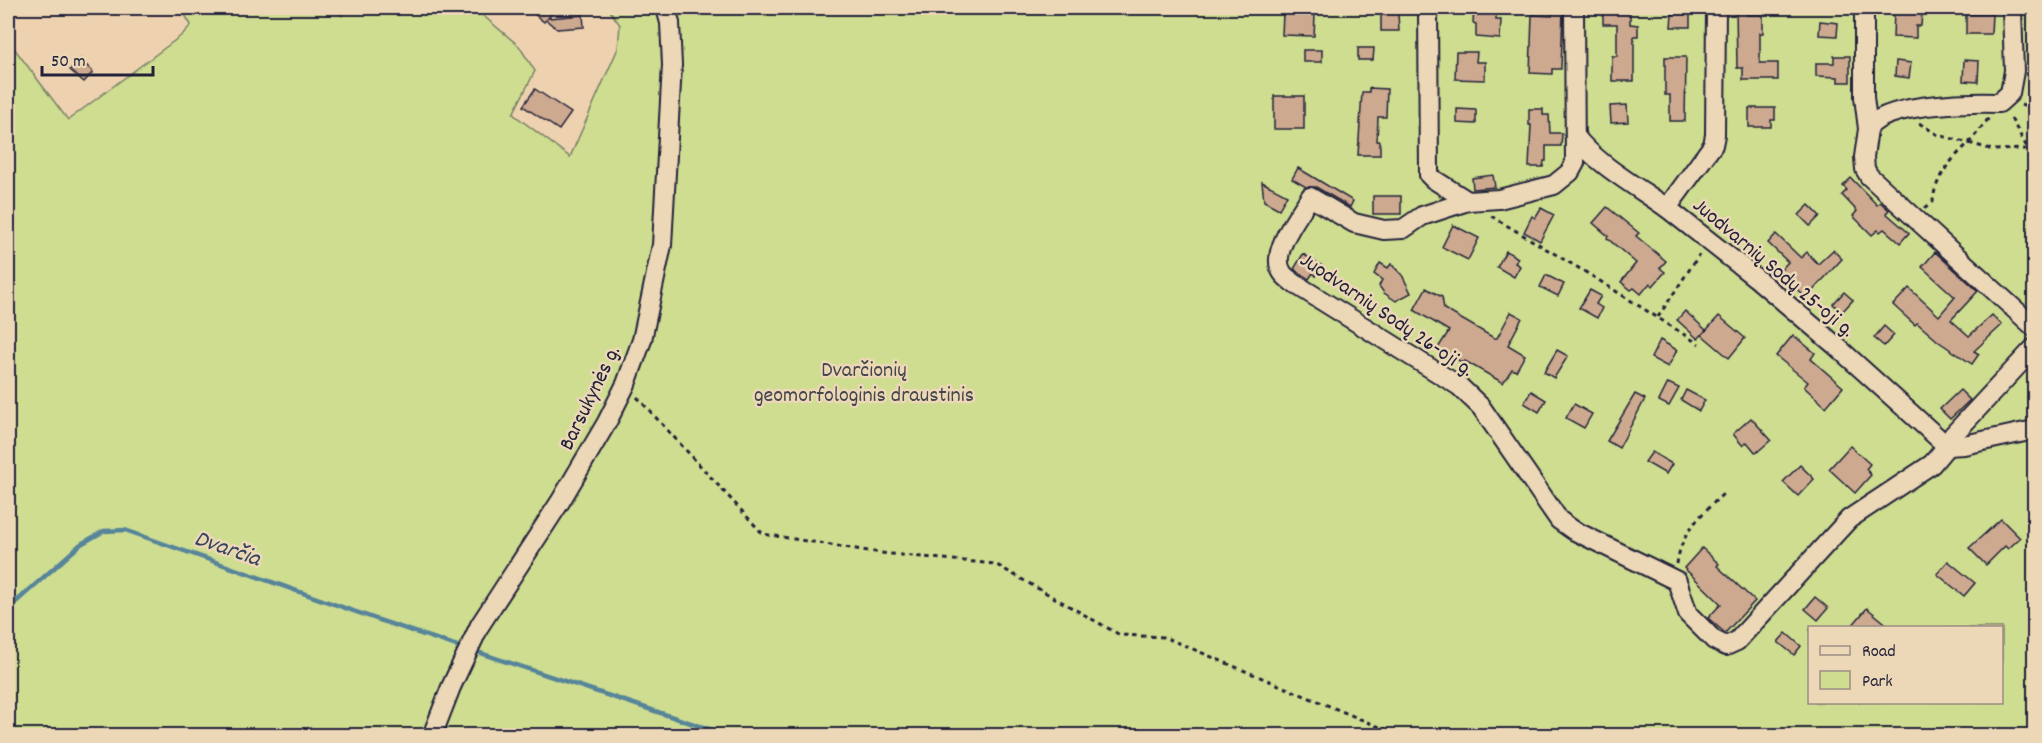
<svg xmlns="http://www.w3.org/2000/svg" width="2042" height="743" viewBox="0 0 2042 743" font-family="Dekko,sans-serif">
	<rect width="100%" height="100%" fill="#eed2b0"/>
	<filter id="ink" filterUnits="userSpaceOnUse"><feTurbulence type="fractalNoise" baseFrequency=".0167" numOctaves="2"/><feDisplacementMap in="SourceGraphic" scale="12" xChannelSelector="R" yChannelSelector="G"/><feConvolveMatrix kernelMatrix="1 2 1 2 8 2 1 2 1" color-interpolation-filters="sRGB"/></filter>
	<g filter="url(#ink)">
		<!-- green -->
		<path fill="#cedd90" stroke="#788066" stroke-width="1.5" fill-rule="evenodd" d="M181,8H332L342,16L347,8H474L519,46L535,71L513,114L570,157L618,48L620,25L608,8H2034V735H8V40L68,120L182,35L191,25ZM1810,628H2002V702H1810Z"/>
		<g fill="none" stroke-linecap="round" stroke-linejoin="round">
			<!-- stream -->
			<g stroke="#57849a" stroke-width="4.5">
				<path d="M8,609L81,544L104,531L125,530L376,619L457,646"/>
				<path d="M480,653L730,736"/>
			</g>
		</g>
		<!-- building -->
		<g fill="#cda98f" stroke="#22223b" stroke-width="1.5">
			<path d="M527,8H557L548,18L583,15L584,27L557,29L546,20L544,22Z"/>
			<path d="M1474,8H1496V20H1501L1500,39L1476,37V24L1473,23Z"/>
			<path d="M1603,8H1630V24L1638,25V36H1634V81H1612V56H1617V24H1603Z"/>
			<path d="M1736,8H1747V15H1763V33H1760V63H1778V80H1743V68H1737Z"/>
			<path d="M1553,9H1563L1561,69H1552V74L1530,73L1532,15L1552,16Z"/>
			<path d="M1894,11L1922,12L1921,26H1916V38L1893,37Z"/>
			<path d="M1283,13L1315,15L1314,36L1282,35Z"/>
			<path d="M1398,13L1399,31H1381V14Z"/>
			<path d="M1672,14H1690V27H1671Z"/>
			<path d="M1966,14H1992L1991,34H1966Z"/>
			<path d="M1820,21L1838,23L1837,36L1819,35Z"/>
			<path d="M1358,48H1374L1373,60H1358Z"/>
			<rect x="1303" y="50" width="19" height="12"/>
			<path d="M1456,52H1477L1476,62H1485V80L1455,79Z"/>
			<path d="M1834,56H1850V82H1838V77L1816,76V63H1834Z"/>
			<path d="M1665,57H1686L1685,121H1670V95H1665Z"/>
			<path d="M80,59L93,72L84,82L70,70Z"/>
			<path d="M1964,60L1979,61L1978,82L1963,81Z"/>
			<path d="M1896,61L1911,63L1909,78L1895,76Z"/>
			<path d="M1369,88L1387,89L1386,117H1378L1377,141H1380V155H1358L1362,92H1369Z"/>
			<path d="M535,89L571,113L559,130L523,106Z"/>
			<rect x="1274" y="96" width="30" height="33"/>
			<path d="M1627,105L1628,122L1611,123L1610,106Z"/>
			<path d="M1749,108H1775V120H1771V127H1749Z"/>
			<path d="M1457,109L1476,110V124L1457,123Z"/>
			<path d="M1529,109H1543V115H1549L1550,133H1562L1561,146H1546V161H1544L1543,167H1529L1531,125H1529Z"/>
			<path d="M1298,168L1353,201L1350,207L1316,187H1306L1292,179Z"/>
			<path d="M1493,175L1495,187L1473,189L1472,178Z"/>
			<path d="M1851,178L1877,205L1880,202L1889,210L1886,213L1909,233L1900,243L1884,229L1880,232L1878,230L1872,235L1853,216L1857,211L1842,195L1847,190L1843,186Z"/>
			<path d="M1262,182L1287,195L1279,209L1264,201Z"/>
			<rect x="1373" y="196" width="28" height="18"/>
			<path d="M1809,205L1820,216L1810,226L1799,215Z"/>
			<path d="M1607,207L1639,233L1636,236L1666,261L1660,268L1665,272L1653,286L1650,283L1641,294L1634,288L1631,290L1621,282L1636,263L1607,238L1608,236L1593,223Z"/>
			<path d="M1541,208L1554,215L1540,241L1524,232L1532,216L1535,218Z"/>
			<path d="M1453,225L1479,238L1468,260L1442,247Z"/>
			<path d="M1776,234L1801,258L1807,252L1818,264L1833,250L1842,259L1806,298L1779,272L1788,262L1768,243Z"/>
			<path d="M1506,251L1518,258L1515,263L1520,266L1514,277L1497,267Z"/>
			<path d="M1935,252L1978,291L1951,320L1969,336L1992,315L2002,325L1974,351L1979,354L1972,364L1939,342L1917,323L1915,325L1893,305L1909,288L1939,316L1955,297L1922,267Z"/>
			<path d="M1303,254L1322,266L1316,276L1313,273L1309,279L1294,269Z"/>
			<path d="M1380,263L1388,268L1391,264L1402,275L1411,293L1396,301L1384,293L1379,286L1382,280L1374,274Z"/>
			<path d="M1546,275L1564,284L1558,296L1540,287Z"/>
			<path d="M1426,288L1442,297L1444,309L1494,338H1497L1511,312L1522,318L1508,345L1525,355L1516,371L1512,369L1503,383L1465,361L1463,363L1438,348L1449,331L1414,310Z"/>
			<path d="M1590,290L1601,296L1596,304L1602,308L1597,318L1579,308Z"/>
			<path d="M1844,292L1853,300L1842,312L1833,304Z"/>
			<path d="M1685,311L1706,330L1698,339L1677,320Z"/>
			<path d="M1719,316L1745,338L1729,358L1702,335Z"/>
			<path d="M1884,326L1894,335L1884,346L1874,338Z"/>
			<path d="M1793,335L1815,353L1811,359L1843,387L1826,407L1804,387L1808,382L1776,356Z"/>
			<path d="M1660,340L1677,350L1668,367L1651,358Z"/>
			<path d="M1557,350L1568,356L1554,378L1544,372Z"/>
			<path d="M1668,383L1679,388L1669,406L1659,401Z"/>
			<path d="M1686,390L1705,400L1699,411L1681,400Z"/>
			<path d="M1960,390L1970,400L1950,419L1940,409Z"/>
			<path d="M1531,391L1546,400L1539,412L1524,403Z"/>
			<path d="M1635,394L1645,399L1619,448L1607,441Z"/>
			<path d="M1574,404L1592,414L1584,428L1566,418Z"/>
			<path d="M1751,418L1771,440L1756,453L1747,442L1743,446L1733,434Z"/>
			<path d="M1850,446L1870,464L1866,469L1871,475L1855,493L1829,469Z"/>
			<path d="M1652,452L1672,464L1666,474L1645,462Z"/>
			<path d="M1800,465L1814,479L1798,496L1783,482Z"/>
			<path d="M2001,519L2020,538L2008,549L2005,546L1986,565L1969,548Z"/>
			<path d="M1702,548L1719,564L1717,566L1755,601L1725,633L1708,618L1721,604L1684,568Z"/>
			<path d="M1948,561L1975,583L1964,596L1937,574Z"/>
			<path d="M1815,597L1828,608L1818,620L1805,609Z"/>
			<path d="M1867,608L1890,627H1851Z"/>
			<path d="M1786,633L1801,646L1794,655L1778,642Z"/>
		</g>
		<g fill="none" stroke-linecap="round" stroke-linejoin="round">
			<!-- minor casing -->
			<g stroke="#22223b" stroke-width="22">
				<g id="minor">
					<path d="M1428,8L1429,175L1433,179L1468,201"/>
					<path d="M1574,8L1575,163L1570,172L1554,185L1499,199L1468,201L1422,216L1403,229L1384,230L1354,223L1310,197C1300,214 1269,252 1282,272C1284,276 1289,279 1292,282L1459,386L1481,407L1559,520L1573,530L1677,581L1688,614L1714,640L1726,646L1737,641L1849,519L1932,464L1947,446L1953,435L2034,348"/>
					<path d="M1716,8L1715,135L1713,145L1667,208L1756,278L1835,345L1947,446L1964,445L2034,430"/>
					<path d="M1864,8V97L1868,129L1864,157L1865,169L1869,176L2034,327"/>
					<path d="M1868,129C1882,103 1972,102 1999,103L2010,93L2014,71L2012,8"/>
					<path d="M1575,136C1596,164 1639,188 1667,208"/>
					<path d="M432,736L451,687L480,625L560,502L607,422L626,384L642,340L662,245L672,65L670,23L666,8"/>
				</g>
			</g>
			<!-- path -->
			<g stroke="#22223b" stroke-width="3" stroke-dasharray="4.5 4.5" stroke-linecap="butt">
				<path d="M2021,105L2034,110"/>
				<path d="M1919,123L1938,135L1969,143L1989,118"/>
				<path d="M1925,208L1933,202C1934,179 1952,158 1969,143L1993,150L2028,149L2009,115"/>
				<path d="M1491,216L1592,276L1699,344"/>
				<path d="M1658,317L1699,255"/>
				<path d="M637,397L763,534L881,553L995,564L1120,635L1164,637L1401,736"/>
				<path d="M1677,564C1681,531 1702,514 1724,493"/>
			</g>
			<!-- minor -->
			<use href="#minor" stroke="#ecd7b6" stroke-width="18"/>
		</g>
	</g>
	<g text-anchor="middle" stroke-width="5" stroke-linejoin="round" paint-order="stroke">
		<!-- street labels -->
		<g font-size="22" fill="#22223b" stroke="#ecd7b6">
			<text transform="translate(1775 266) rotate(40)" y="8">Juodvarnių Sodų 25-oji g.</text>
			<text transform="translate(1388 313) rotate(34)" y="8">Juodvarnių Sodų 26-oji g.</text>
			<text transform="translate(588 397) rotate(-64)" y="8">Barsukynės g.</text>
		</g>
		<!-- park labels -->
		<g font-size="22" fill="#44474c" stroke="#ecd7b6">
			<text x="864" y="376">Dvarčionių<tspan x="864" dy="25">geomorfologinis draustinis</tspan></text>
		</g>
		<!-- water labels -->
		<g font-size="24" font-style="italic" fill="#34435b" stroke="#ecd7b6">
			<text transform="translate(228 547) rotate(19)" y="8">Dvarčia</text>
		</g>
	</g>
	<!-- margin -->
	<rect width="2042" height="743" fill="none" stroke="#ecd7b6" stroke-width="30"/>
	<rect x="15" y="15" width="2012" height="713" fill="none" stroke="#22223b" stroke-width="2" filter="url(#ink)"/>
	<!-- legend -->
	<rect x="1808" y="626" width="195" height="78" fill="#ecd7b6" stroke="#9b8f85" stroke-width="1.5"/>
	<rect x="1820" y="646" width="30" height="9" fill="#ecd7b6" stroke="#9b8f85" stroke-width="1.5"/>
	<text x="1862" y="656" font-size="18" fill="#22223b">Road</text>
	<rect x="1820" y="671" width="30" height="18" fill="#cedd90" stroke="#9b8f85" stroke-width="1.5"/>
	<text x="1862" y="686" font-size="18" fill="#22223b">Park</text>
	<!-- scale -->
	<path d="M42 66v9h111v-9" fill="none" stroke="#22223b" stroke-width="3"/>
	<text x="51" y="66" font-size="18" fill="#22223b" stroke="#ecd7b6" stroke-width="4.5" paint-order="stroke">50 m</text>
</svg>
